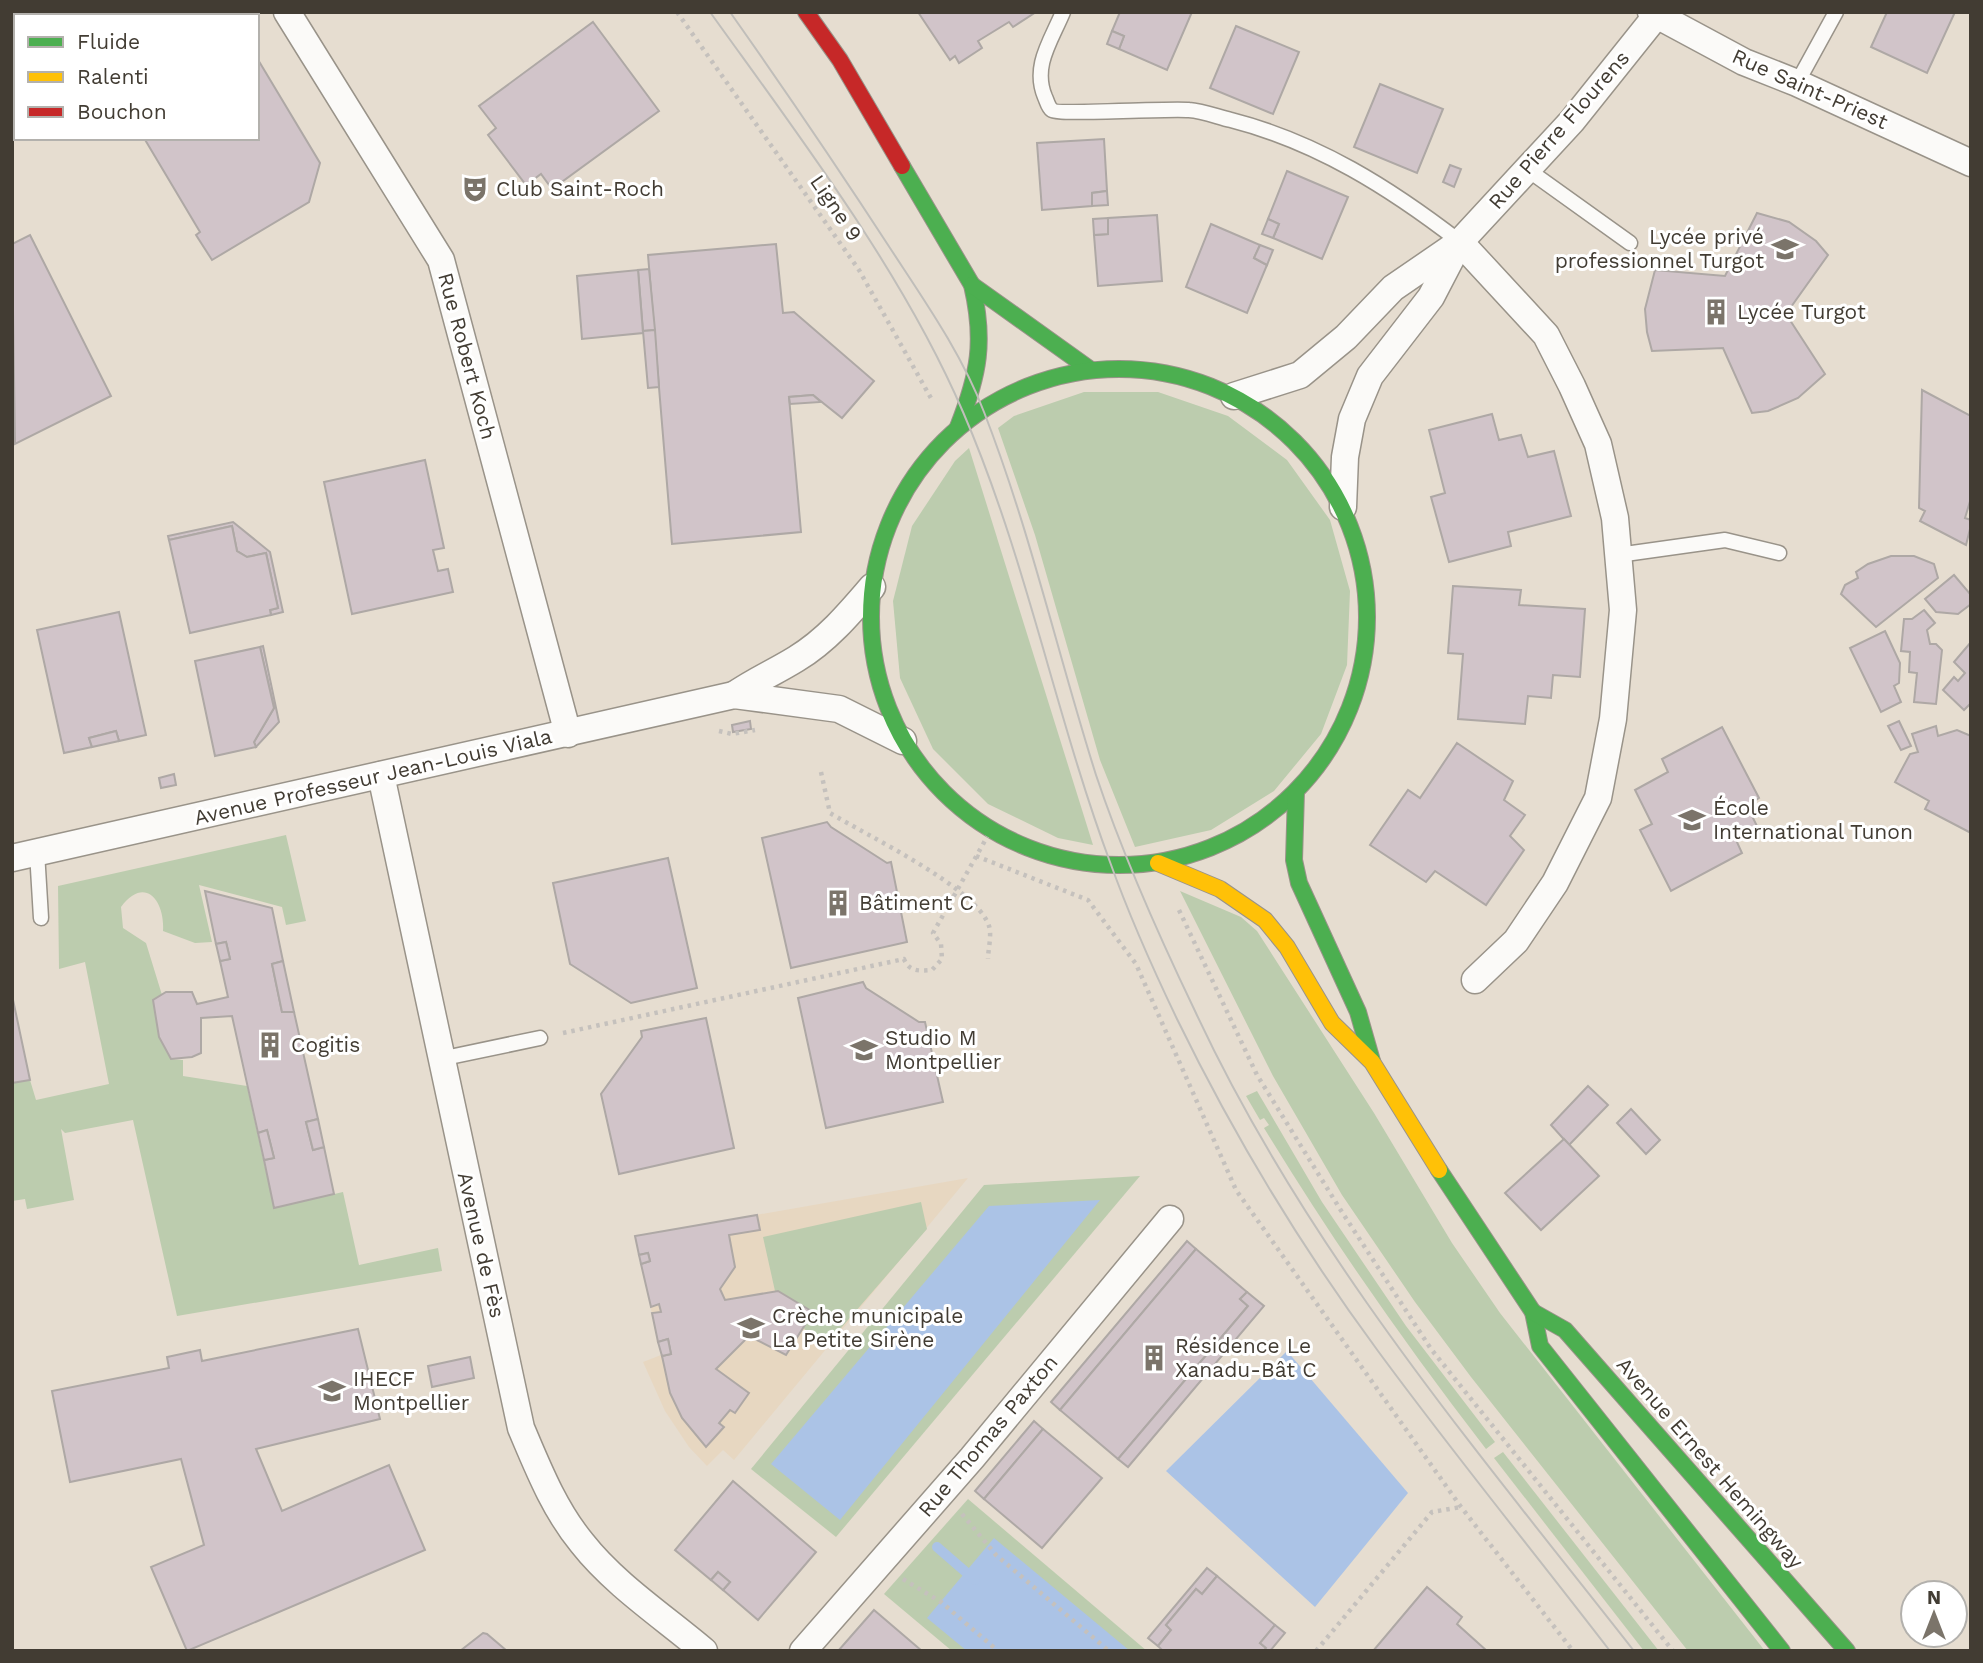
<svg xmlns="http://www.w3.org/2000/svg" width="1983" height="1663" viewBox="0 0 1983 1663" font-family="'Work Sans',sans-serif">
	<rect width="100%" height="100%" fill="#e6ddd0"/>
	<!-- built -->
	<path fill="#e7d7c1" d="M968,1178L734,1460L723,1450L707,1466L689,1447L665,1411L643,1362L661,1355L635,1236Z"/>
	<!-- green -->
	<g fill="#bcccae">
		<path d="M1084,392H1158L1228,416L1287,460L1330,520L1350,591L1347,665L1321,734L1274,791L1211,830L1135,847L1100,760L1035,535L998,428L1014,416Z"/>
		<path d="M969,448L1093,845L1058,838L988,804L933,749L900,678L893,601L912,526L955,461Z"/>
		<path d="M286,835L306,921L286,925L282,907L199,885L212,942L195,943L163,931C165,901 145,875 121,907L123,928L146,943L162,995L153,1001L159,1037L171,1059L183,1060V1076L247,1086L274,1208L343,1192L359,1265L438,1248L442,1271L177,1316L133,1120L65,1133L61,1129L74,1200L27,1209L25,1199L12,1201V1083L30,1080L36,1100L109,1084L85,962L59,969L58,886Z"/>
		<path d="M1180,891L1241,917L1257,931L1374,1113L1452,1243L1500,1313L1765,1651H1688L1471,1377L1415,1302L1342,1195L1273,1076Z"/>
		<path d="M1257,1091L1322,1202L1406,1326L1495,1442L1486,1449C1406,1345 1332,1240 1264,1128L1269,1125L1264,1118L1260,1120L1246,1096Z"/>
		<path d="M1140,1176L836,1537L751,1469L984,1185Z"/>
		<path d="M921,1202L927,1229L822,1350L803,1327L812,1312L775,1291L763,1237Z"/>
		<path d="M1503,1452L1659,1651H1644L1494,1458Z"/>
		<path d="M968,1499L1147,1651H952L884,1594Z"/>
	</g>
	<!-- water -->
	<g fill="#abc3e6">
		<path d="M1100,1200L840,1520L771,1464L989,1206Z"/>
		<path d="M1287,1351L1408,1493L1315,1607L1166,1471Z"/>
		<path d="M994,1538L1130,1651H967L927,1618Z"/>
	</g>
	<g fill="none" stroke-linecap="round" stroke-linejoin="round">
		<!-- stream -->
		<path stroke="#abc3e6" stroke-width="10" d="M937,1547L975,1580"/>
	</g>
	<!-- building -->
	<g fill="#d1c4c9" stroke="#aea8a5" stroke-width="2">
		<path d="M918,12H1036L1013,27L1009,22L978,41L982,48L959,63L955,56L950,60Z"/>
		<path d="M1120,12H1192L1167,70L1119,49L1124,36L1112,31Z"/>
		<path d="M1887,12H1955L1927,73L1871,47Z"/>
		<path d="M593,22L659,111L552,189L541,174L526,185L488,135L496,128L479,106Z"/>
		<path d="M1236,26L1299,52L1273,114L1210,88Z"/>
		<path d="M1112,31L1124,36L1119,49L1107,44Z"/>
		<path d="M257,58L320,163L309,202L212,260L196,235L200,232L144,138H257Z"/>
		<path d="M1380,84L1443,109L1417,173L1354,147Z"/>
		<path d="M1104,139L1107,191L1092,193V206L1042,210L1037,143Z"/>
		<path d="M1450,165L1461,169L1454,187L1443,182Z"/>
		<path d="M1287,171L1348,197L1322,259L1273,238L1279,224L1268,219Z"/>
		<path d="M1107,191L1108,205L1092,206V193Z"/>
		<path d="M1757,213L1789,222L1816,241L1828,255L1786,314L1825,374L1798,398L1768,411L1752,413L1723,348L1652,351L1647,332L1645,309L1655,270L1725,276Z"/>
		<path d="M1157,215L1162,281L1098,286L1094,235L1108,234V218Z"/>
		<path d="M1108,218V234L1094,235L1093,219Z"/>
		<path d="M1268,219L1279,224L1273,238L1262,234Z"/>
		<path d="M1211,224L1260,245L1254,258L1267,265L1247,313L1186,287Z"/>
		<path d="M30,235L111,396L15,444L12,244Z"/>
		<path d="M776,244L783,313L794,312L874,381L842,418L813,395L789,397L801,532L672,544L648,255Z"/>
		<path d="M1260,245L1273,250L1267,265L1254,258Z"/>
		<path d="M649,269L655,330L643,331L638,270Z"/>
		<path d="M638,270L643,333L582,339L577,276Z"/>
		<path d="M655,330L659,387L648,388L643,331Z"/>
		<path d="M1922,390L1971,416V498L1965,518L1971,520V525L1966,545L1920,521L1925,511L1919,508Z"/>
		<path d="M813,395L821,402L790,404L789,397Z"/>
		<path d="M1492,414L1499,440L1521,435L1528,457L1554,451L1571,516L1508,532L1511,546L1449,562L1431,497L1445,493L1429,430Z"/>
		<path d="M425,460L444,548L433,550L438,571L448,569L453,592L352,614L324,482Z"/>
		<path d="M233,522L270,552L283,612L271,615L270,610L278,608L266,553L247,557L237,551L232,526L169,540L168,536Z"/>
		<path d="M232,526L237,551L247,557L266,553L278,608L270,610L271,615L190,633L169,540Z"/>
		<path d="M1891,556H1914L1934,564L1938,578L1876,627L1841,594L1845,585L1858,578L1856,572L1868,564Z"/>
		<path d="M1954,575L1971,595V604L1958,614L1936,612L1925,599Z"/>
		<path d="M1453,586L1521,590L1519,605L1585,609L1580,677L1553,675L1551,698L1528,696L1525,724L1458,719L1463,654L1448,653Z"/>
		<path d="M1924,610L1935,623L1927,630L1930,644H1936L1942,650L1936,704L1914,702L1917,673L1909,672L1910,652L1901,651L1904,619H1912Z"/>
		<path d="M119,612L146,735L119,741L116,731L89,738L92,747L64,753L37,630Z"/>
		<path d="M1885,631L1900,663L1899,683L1894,686L1901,702L1881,712L1850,648Z"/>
		<path d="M1971,642V703L1964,710L1943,690L1954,677L1958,681L1965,673L1954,662Z"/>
		<path d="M263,646L279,722L256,747L254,742L274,708L260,647Z"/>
		<path d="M260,647L274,708L254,742L256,747L215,756L195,661Z"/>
		<path d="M750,721L751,729L733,732L732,725Z"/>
		<path d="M1899,721L1911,746L1901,750L1888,726Z"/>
		<path d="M1936,726L1938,736L1957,730L1971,736V833L1925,809L1929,801L1895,782L1910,754L1918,752L1912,734Z"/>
		<path d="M1722,727L1759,798L1747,806L1758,828L1736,840L1742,853L1671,891L1640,830L1652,824L1635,790L1668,772L1662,759Z"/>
		<path d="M116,731L119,741L92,747L89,738Z"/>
		<path d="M1457,743L1513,781L1504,800L1525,815L1510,836L1524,850L1486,905L1435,871L1426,882L1370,845L1408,790L1420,798Z"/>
		<path d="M174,774L176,785L161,788L159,778Z"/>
		<path d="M827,822L831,827L887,863L891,862L907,942L791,968L762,838Z"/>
		<path d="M668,858L697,988L631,1003L570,964L553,883Z"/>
		<path d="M205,891L272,908L283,961L272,964L282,1012H294L318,1119L306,1122L313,1150L324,1147L334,1194L274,1208L264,1160L274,1158L267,1130L258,1133L232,1016L201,1018V1053L192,1057L171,1059L159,1037L153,1000L166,992H192L197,1004L228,997L220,961L230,959L226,942L216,944Z"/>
		<path d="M226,942L230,959L220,961L216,944Z"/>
		<path d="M283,961L294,1012H282L272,964Z"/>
		<path d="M863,982L866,988L919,1022H925L943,1102L826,1128L798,998Z"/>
		<path d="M12,995L30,1080L12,1083Z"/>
		<path d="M706,1018L734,1148L619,1174L601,1094L642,1037L641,1031Z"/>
		<path d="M1588,1086L1608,1105L1569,1145L1551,1125Z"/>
		<path d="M1631,1109L1660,1140L1646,1154L1617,1123Z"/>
		<path d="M318,1119L324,1147L313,1150L306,1122Z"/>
		<path d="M267,1130L274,1158L264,1160L258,1133Z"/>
		<path d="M1564,1139L1599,1176L1541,1230L1505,1193Z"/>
		<path d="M757,1215L760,1230L729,1235L735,1267L720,1289L725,1300L778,1291L813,1312L786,1355L749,1336L716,1369L749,1393L735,1413L730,1410L719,1423L724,1427L706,1447L682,1418L670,1393L662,1356L671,1354L668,1339L658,1342L652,1313L661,1312L659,1304L651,1307L641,1264L650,1261L648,1253L639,1255L635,1236Z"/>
		<path d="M1187,1241L1196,1249L1060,1410L1051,1402Z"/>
		<path d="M1196,1249L1247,1292L1240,1299L1248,1306L1118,1459L1060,1410Z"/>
		<path d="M648,1253L650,1261L641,1264L639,1255Z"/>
		<path d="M1247,1292L1264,1306L1128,1467L1118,1459L1248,1306L1240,1299Z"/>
		<path d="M358,1329L380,1419L256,1449L282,1511L389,1465L425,1550L187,1651L151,1567L204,1545L181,1459L70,1482L52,1391L169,1368L167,1357L200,1350L202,1361Z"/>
		<path d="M668,1339L671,1354L662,1356L658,1342Z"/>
		<path d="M470,1357L474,1378L432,1387L428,1366Z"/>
		<path d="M1034,1421L1043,1429L984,1499L975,1491Z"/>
		<path d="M1043,1429L1102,1478L1042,1548L984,1499Z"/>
		<path d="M733,1481L816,1552L758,1620L723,1590L730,1582L718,1572L711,1580L675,1550Z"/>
		<path d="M1207,1568L1217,1576L1202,1594L1196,1589L1166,1625L1171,1630L1158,1646L1148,1638Z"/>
		<path d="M718,1572L730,1582L723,1590L711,1580Z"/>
		<path d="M1217,1576L1275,1625L1260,1643L1266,1648L1264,1651H1163L1158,1646L1171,1630L1166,1625L1196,1589L1202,1594Z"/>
		<path d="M1427,1587L1462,1617L1457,1624L1487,1651H1373Z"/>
		<path d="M874,1610L922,1651H838Z"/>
		<path d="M1275,1625L1285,1633L1270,1651H1264L1266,1648L1260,1643Z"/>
		<path d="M483,1633L487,1634L507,1651H460Z"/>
	</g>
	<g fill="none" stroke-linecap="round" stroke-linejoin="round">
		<!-- lane casing -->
		<g stroke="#999389" stroke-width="17">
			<g id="lane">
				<path d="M1063,12C1051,41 1032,66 1045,97C1047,101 1048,107 1052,110C1058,115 1169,108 1189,110C1203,111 1218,117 1231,120C1317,142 1390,188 1460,242"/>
				<path d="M1797,83L1836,12"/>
				<path d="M1528,170L1630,243"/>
				<path d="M1618,555L1725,540L1779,553"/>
				<path d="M37,852L41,918"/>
				<path d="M440,1059L540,1038"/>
			</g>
		</g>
		<!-- street casing -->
		<g stroke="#999389" stroke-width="29">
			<g id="street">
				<path d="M287,12L441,260L568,734"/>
				<path d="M1651,12L1744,62L1797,83L1971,163"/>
				<path d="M159,16L165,12"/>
				<path d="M12,103L16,101"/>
				<path d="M1460,242L1546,335L1572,386L1598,444L1615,518L1623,610L1613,719L1598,798L1555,883L1516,941L1475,980"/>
				<path d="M1234,396L1300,375L1346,337L1393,288L1460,242L1572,121L1656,16"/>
				<path d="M1343,507L1345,457L1352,419L1370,376L1431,297L1457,247"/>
				<path d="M734,695C754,681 775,672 796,659C826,641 849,614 872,587"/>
				<path d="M381,775L521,1428C538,1468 554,1509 582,1543C615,1585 664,1617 704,1651"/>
				<path d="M12,858L734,695L839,709L903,741"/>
				<path d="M803,1651L972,1458L1170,1219"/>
			</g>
		</g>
		<!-- fast casing -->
		<g stroke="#999389" stroke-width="18">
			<g id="fast">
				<path d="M902,166L972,285C985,341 979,374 958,427"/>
				<path d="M972,285L1091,370"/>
				<circle cx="1119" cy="617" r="248"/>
				<path d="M1296,792L1294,860L1299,883L1358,1012L1372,1061"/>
				<path d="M1439,1170L1533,1312L1540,1346L1782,1651"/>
				<path d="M1533,1312L1565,1330L1847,1651"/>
			</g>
		</g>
		<!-- slow casing -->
		<g stroke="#999389" stroke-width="18">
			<path id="slow" d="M1158,863L1220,889L1265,920L1287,947L1332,1023L1372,1062L1439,1170"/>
		</g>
		<!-- jam casing -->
		<g stroke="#999389" stroke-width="18">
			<path id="jam" d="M806,12L840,60L902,166"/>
		</g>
		<!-- path -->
		<g stroke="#c5c1bd" stroke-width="4.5" stroke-dasharray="3.5 5" stroke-linecap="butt">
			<path d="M677,12L859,270L932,400"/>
			<path d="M719,731L732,734L755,730"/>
			<path d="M821,772L830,813C866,835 977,888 989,926C992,935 988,950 988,959"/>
			<path d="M976,856L1088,900L1136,964L1236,1190L1461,1507L1573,1651"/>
			<path d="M1179,910L1257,1075L1340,1209L1431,1349L1673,1651"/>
			<path d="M563,1033L904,959C909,972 920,971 932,970L942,959L941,944L933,933L991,830"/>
			<path d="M962,1514L996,1555L1109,1651"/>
			<path d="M903,1579L941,1602L998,1651"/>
			<path d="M1316,1651L1432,1512L1461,1507"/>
		</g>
		<!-- lane -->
		<use href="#lane" stroke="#fbfaf8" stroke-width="14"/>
		<!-- street -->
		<use href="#street" stroke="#fbfaf8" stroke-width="26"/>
		<!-- fast -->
		<use href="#fast" stroke="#4caf50" stroke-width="16"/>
		<!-- slow -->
		<use href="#slow" stroke="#ffc107" stroke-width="16"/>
		<!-- jam -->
		<use href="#jam" stroke="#c62828" stroke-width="16"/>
		<!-- tram -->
		<g stroke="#c0beba" stroke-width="2">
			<path d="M710,12C799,136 903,272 963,412C1026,557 1055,714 1110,862C1129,915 1153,969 1177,1019C1233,1134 1302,1248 1378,1351C1453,1453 1533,1551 1610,1651"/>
			<path d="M730,12C785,90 838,168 890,248C924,300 962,354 984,412C1030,530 1058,655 1096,775C1123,856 1158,934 1195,1011C1305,1248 1474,1447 1634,1651"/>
		</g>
	</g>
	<!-- icons -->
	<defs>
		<g id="theatre-bare" transform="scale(2.1)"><path d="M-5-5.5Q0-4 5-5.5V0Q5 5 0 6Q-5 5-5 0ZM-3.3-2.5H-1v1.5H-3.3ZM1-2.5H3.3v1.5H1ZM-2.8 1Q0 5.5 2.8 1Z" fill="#7b746a" stroke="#fff" stroke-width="2.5" paint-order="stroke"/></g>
		<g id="school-bare" transform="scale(2.1)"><path d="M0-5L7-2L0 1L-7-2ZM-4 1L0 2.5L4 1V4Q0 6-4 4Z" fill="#7b746a" stroke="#fff" stroke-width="2.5" paint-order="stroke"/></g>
		<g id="building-bare" transform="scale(2.1)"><path d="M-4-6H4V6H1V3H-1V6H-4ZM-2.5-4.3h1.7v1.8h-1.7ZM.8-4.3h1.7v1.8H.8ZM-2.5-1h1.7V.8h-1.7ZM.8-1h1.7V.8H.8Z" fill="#7b746a" stroke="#fff" stroke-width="2.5" paint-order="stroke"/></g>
		<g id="university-bare" transform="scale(2.1)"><path d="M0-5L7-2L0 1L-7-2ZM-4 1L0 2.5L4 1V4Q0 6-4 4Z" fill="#7b746a" stroke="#fff" stroke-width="2.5" paint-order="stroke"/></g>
	</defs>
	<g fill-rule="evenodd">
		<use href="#theatre-bare" x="475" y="189"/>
		<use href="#school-bare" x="1785" y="249"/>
		<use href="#building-bare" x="1716" y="312"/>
		<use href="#university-bare" x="1692" y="820"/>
		<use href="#building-bare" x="838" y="903"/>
		<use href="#building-bare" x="270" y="1045"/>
		<use href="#university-bare" x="864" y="1050"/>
		<use href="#school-bare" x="751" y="1328"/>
		<use href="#building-bare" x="1154" y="1358"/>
		<use href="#university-bare" x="332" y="1391"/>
	</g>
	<g text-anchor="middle" stroke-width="6" stroke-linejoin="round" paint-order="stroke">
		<!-- street labels -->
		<g font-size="21" fill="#423c33" stroke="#fff">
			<text transform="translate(1810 89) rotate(24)" y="7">Rue Saint-Priest</text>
			<text transform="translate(1559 130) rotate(-49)" y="7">Rue Pierre Flourens</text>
			<text transform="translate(836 208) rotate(56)" y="7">Ligne 9</text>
			<text transform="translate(467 356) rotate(75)" y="7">Rue Robert Koch</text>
			<text transform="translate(373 777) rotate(-13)" y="7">Avenue Professeur Jean-Louis Viala</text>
			<text transform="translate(481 1245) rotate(77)" y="7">Avenue de Fès</text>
			<text transform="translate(988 1436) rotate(-50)" y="7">Rue Thomas Paxton</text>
			<text transform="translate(1710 1463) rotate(49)" y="7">Avenue Ernest Hemingway</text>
		</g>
		<!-- poi labels -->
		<g font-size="21" fill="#423c33" stroke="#fff" text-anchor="start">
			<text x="496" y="196">Club Saint-Roch</text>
			<text x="1764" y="244" text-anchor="end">Lycée privé<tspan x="1764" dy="24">professionnel Turgot</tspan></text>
			<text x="1737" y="319">Lycée Turgot</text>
			<text x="1713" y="815">École<tspan x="1713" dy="24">International Tunon</tspan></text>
			<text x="859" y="910">Bâtiment C</text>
			<text x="885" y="1045">Studio M<tspan x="885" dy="24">Montpellier</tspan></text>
			<text x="291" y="1052">Cogitis</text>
			<text x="772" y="1323">Crèche municipale<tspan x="772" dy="24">La Petite Sirène</tspan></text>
			<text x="1175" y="1353">Résidence Le<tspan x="1175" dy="24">Xanadu-Bât C</tspan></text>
			<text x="353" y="1386">IHECF<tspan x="353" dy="24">Montpellier</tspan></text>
		</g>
	</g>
	<!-- border -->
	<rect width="1983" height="1663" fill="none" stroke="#423c33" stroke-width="28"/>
	<!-- legend -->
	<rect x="14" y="14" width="245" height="126" fill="#ffffff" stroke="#b3b1ad" stroke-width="2"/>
	<rect x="28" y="37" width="35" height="10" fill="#4caf50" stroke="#b3b1ad" stroke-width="2"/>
	<text x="77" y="49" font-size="21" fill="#423c33">Fluide</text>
	<rect x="28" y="72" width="35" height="10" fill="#ffc107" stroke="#b3b1ad" stroke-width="2"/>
	<text x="77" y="84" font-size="21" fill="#423c33">Ralenti</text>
	<rect x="28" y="107" width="35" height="10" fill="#c62828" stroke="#b3b1ad" stroke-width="2"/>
	<text x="77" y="119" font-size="21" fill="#423c33">Bouchon</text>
	<!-- north arrow -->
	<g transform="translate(1934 1614)"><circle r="33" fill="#ffffff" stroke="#b3b1ad" stroke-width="2"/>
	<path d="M0-5L12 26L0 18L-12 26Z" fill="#7b746a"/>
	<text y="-10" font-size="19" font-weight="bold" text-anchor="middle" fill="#423c33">N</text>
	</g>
</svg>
